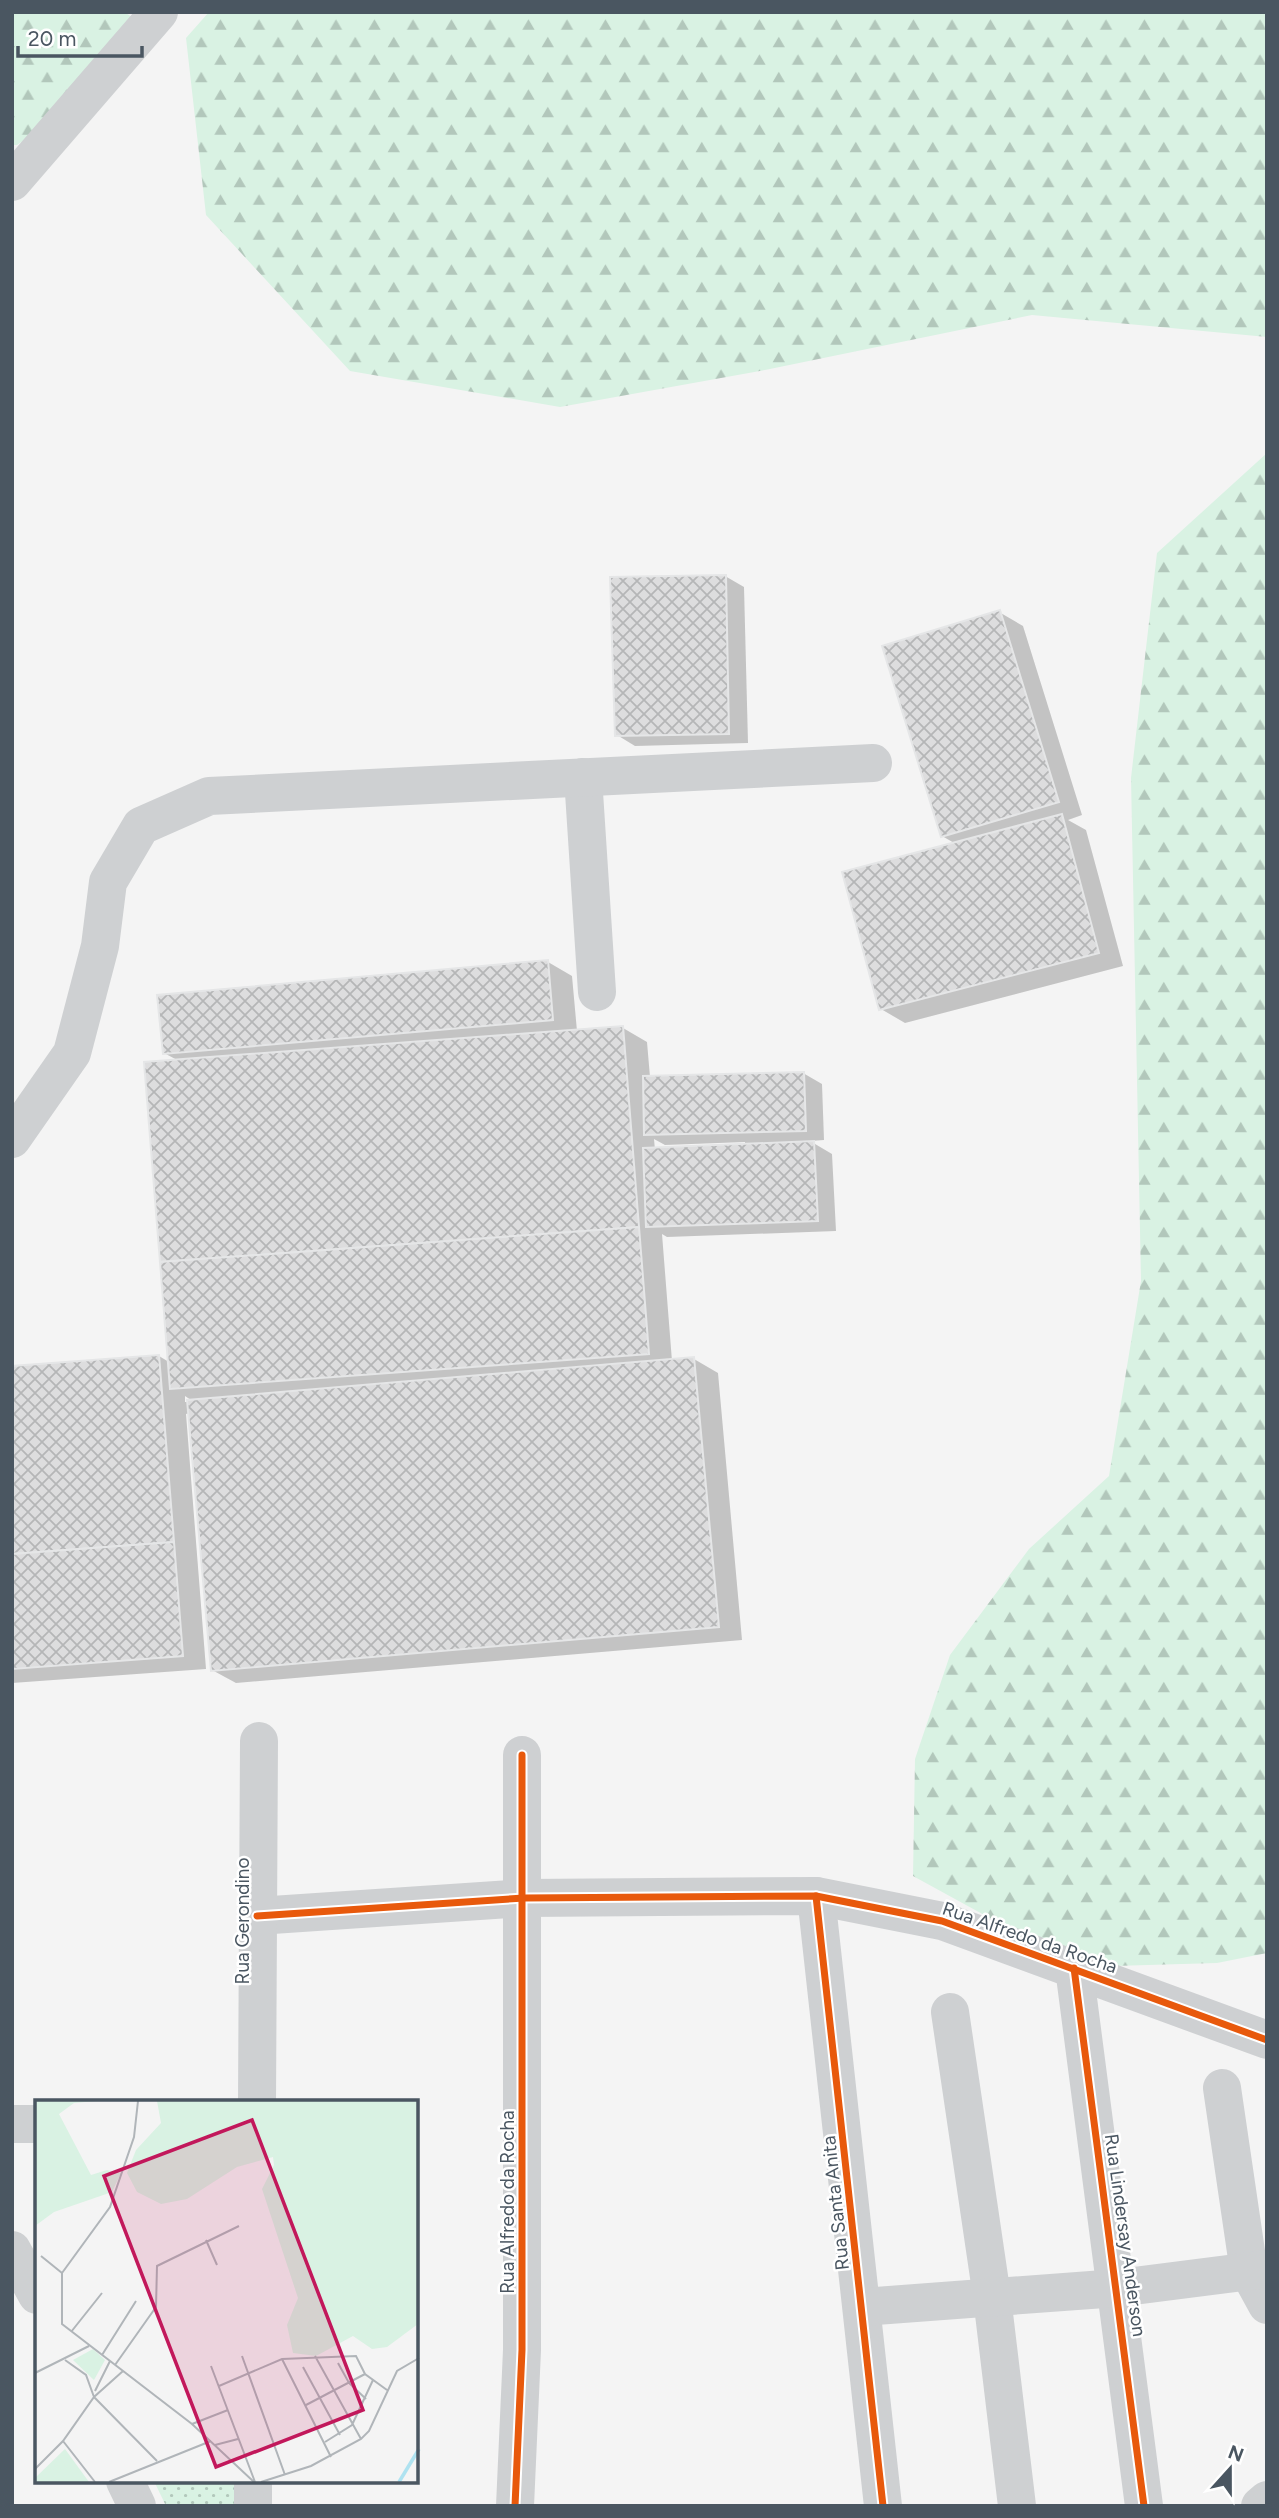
<svg xmlns="http://www.w3.org/2000/svg" width="1279" height="2518" viewBox="0 0 1279 2518" font-family="Figtree,sans-serif">
	<defs>
		<pattern id="forest-firs" width="22" height="20" patternUnits="userSpaceOnUse" patternTransform="scale(1.75)"><rect width="22" height="20" fill="#d9f2e3"/><path d="M5 1l3.5 6h-7zM16 11l3.5 6h-7z" fill="#b2c7bb"/></pattern>
		<pattern id="park-dots" width="8" height="8" patternUnits="userSpaceOnUse" patternTransform="scale(1.75)"><rect width="8" height="8" fill="#d9f2e3"/><path d="M2 2h.1M6 6h.1" fill="none" stroke="#b2c7bb" stroke-width="1.8" stroke-linecap="round"/></pattern>
		<pattern id="building-cross-hatch" width="8" height="8" patternUnits="userSpaceOnUse" patternTransform="scale(1.75)"><rect width="8" height="8" fill="#ddddde"/><path d="M0 0l8 8M0 8l8-8" fill="none" stroke="#b5b6b7"/></pattern>
	</defs>
	<rect width="100%" height="100%" fill="#f4f4f4"/>
	<!-- forest -->
	<g fill="url(#forest-firs)">
		<path d="M12,12H124L142,23L99,89L17,145H12Z"/>
		<path d="M209,12H1267V337L1032,315L765,370L560,407L350,371L206,215L186,38Z"/>
		<path d="M1267,453V1953L1217,1963L1079,1967L913,1876L915,1759L950,1655L1029,1549L1109,1476L1141,1281L1131,778L1157,553Z"/>
	</g>
	<!-- park -->
	<path fill="url(#park-dots)" d="M154,2481H243V2506H166Z"/>
	<!-- shadow -->
	<g fill="#0003" fill-rule="evenodd">
		<path d="M725,576L744,587L748,743L635,746L617,735Z"/>
		<path d="M999,612L1023,626L1082,815L1068,820L1086,830L1123,966L905,1023L881,1009L956,844L942,836Z"/>
		<path d="M548,962L572,976L577,1031L623,1028L647,1042L650,1077L803,1073L822,1084L824,1140L810,1141L832,1154L836,1231L667,1237L662,1234L672,1361L694,1359L718,1373L742,1640L236,1683L212,1670L190,1413L186,1414L206,1669L12,1683V1367L159,1356L169,1362L179,1061L164,1053ZM654,1139L665,1145L745,1142V1146L655,1150ZM185,1396L194,1402H185Z"/>
	</g>
	<!-- building -->
	<g fill="url(#building-cross-hatch)" stroke="#e5e6e7" stroke-width="2">
		<path d="M726,575L729,734L615,736L610,577Z"/>
		<path d="M1000,610L1059,802L941,837L882,646Z"/>
		<path d="M1062,814L1099,953L879,1010L842,872Z"/>
		<path d="M548,960L553,1020L163,1054L157,995Z"/>
		<path d="M623,1026L639,1227L160,1262L144,1062Z"/>
		<path d="M804,1072L806,1131L644,1135L643,1076Z"/>
		<path d="M814,1141L818,1221L646,1227L643,1148Z"/>
		<path d="M639,1227L649,1354L170,1389L160,1262Z"/>
		<path d="M159,1355L174,1542L12,1554V1366Z"/>
		<path d="M694,1357L719,1627L211,1671L187,1400Z"/>
		<path d="M174,1542L183,1656L12,1669V1554Z"/>
	</g>
	<g fill="none" stroke-linecap="round" stroke-linejoin="round">
		<!-- minor -->
		<g stroke="#ced0d2" stroke-width="38">
			<path d="M12,182L159,12"/>
			<path d="M583,777L597,992"/>
			<path d="M12,1139L72,1053L100,946L108,882L141,826L209,796L873,763"/>
			<path d="M816,1896L883,2506"/>
			<path d="M257,1916L524,1898L816,1896L942,1921L1267,2040"/>
			<path d="M1074,1968L1144,2506"/>
			<path d="M950,2012L992,2297L1017,2506"/>
			<path d="M1222,2088L1249,2272L1267,2305"/>
			<path d="M257,2102L259,1741"/>
			<path d="M12,2124H37"/>
			<path d="M12,2250L37,2295"/>
			<path d="M862,2307L1118,2288L1267,2269"/>
			<path d="M125,2481L137,2506"/>
			<path d="M253,2481V2506"/>
			<path d="M515,2506L522,2350V1755"/>
			<path d="M1260,2506L1267,2500"/>
		</g>
		<!-- cycleway casing -->
		<g stroke="#fff" stroke-width="11">
			<g id="cycleway">
				<path d="M816,1896L883,2506"/>
				<path d="M257,1916L524,1898L816,1896L942,1921L1267,2040"/>
				<path d="M1074,1968L1144,2506"/>
				<path d="M515,2506L522,2350V1755"/>
			</g>
		</g>
		<!-- cycleway -->
		<use href="#cycleway" stroke="#e8590c" stroke-width="7"/>
	</g>
	<g text-anchor="middle" stroke-width="5" stroke-linejoin="round" paint-order="stroke">
		<!-- street labels -->
		<g font-size="19" fill="#4a5661" stroke="#fff">
			<text transform="translate(242 1921) rotate(-90)" y="7">Rua Gerondino</text>
			<text transform="translate(1030 1937) rotate(19)" y="7">Rua Alfredo da Rocha</text>
			<text transform="translate(507 2202) rotate(-90)" y="7">Rua Alfredo da Rocha</text>
			<text transform="translate(835 2203) rotate(-96)" y="7">Rua Santa Anita</text>
			<text transform="translate(1126 2235) rotate(82)" y="7">Rua Lindersay Anderson</text>
		</g>
	</g>
	<!-- overview -->
	<g transform="translate(35 2100)">
		<rect width="383" height="383" fill="#f4f4f4"/>
		<path d="M0,1H62L39,3L24,14L56,75L72,70L86,73L77,92L19,112L0,126ZM122,1H383V224L352,247L337,249L318,236L281,256L258,253L252,225L263,198L227,89L239,65L238,57L202,67L152,99L126,104L102,92L92,73L101,50L126,23Z" fill="#d9f2e3"/>
		<path d="M58,249L70,260L59,280L38,260ZM30,349L54,382H0V378Z" fill="#d9f2e3"/>
		<path fill="none" stroke="#aee2f0" stroke-width="3.5" d="M364,382L384,349"/>
		<path fill="none" stroke="#b0b5b9" stroke-width="2" d="M103,1L99,37L75,107L27,173V224L157,324L219,382M171,140L182,165M6,156L27,173M36,232L67,193M67,255L101,201M207,256L250,375M280,256L326,339M247,259L296,357M30,260L51,275L59,297M303,263L314,283L331,299M80,265L121,207L122,166L204,126M176,266L220,382M268,267L305,335M0,273L54,246M184,286L247,259L321,256L330,274L352,290M60,291L75,261M59,297L122,361M271,305L330,274M157,324L193,310M28,341L60,382M290,342L317,325L338,280M180,345L203,339M0,369L28,341L59,297L88,271M74,382L176,341M226,382L276,366L326,339L334,331L362,271L384,258"/>
		<path fill="#c2185b" fill-opacity="0.15" stroke="#c2185b" stroke-width="3.5" d="M217,20L328,310L181,367L69,76Z"/>
		<rect width="383" height="383" fill="none" stroke="#4a5661" stroke-width="3.5"/>
	</g>
	<!-- border -->
	<rect width="1279" height="2518" fill="none" stroke="#4a5661" stroke-width="28"/>
	<!-- north arrow -->
	<g transform="translate(1230 2469) rotate(21)" stroke="#ffffff" stroke-width="5" paint-order="stroke">
	<path d="M0-5L12 26L0 18L-12 26Z" fill="#4a5661"/>
	<text y="-10" font-size="19" font-weight="bold" text-anchor="middle" fill="#4a5661">N</text>
	</g>
	<!-- scale -->
	<path d="M18 46v10h124v-10" fill="none" stroke="#4a5661" stroke-width="3.5"/>
	<text x="28" y="46" font-size="21" fill="#4a5661" stroke="#ffffff" stroke-width="5" paint-order="stroke">20 m</text>
</svg>
